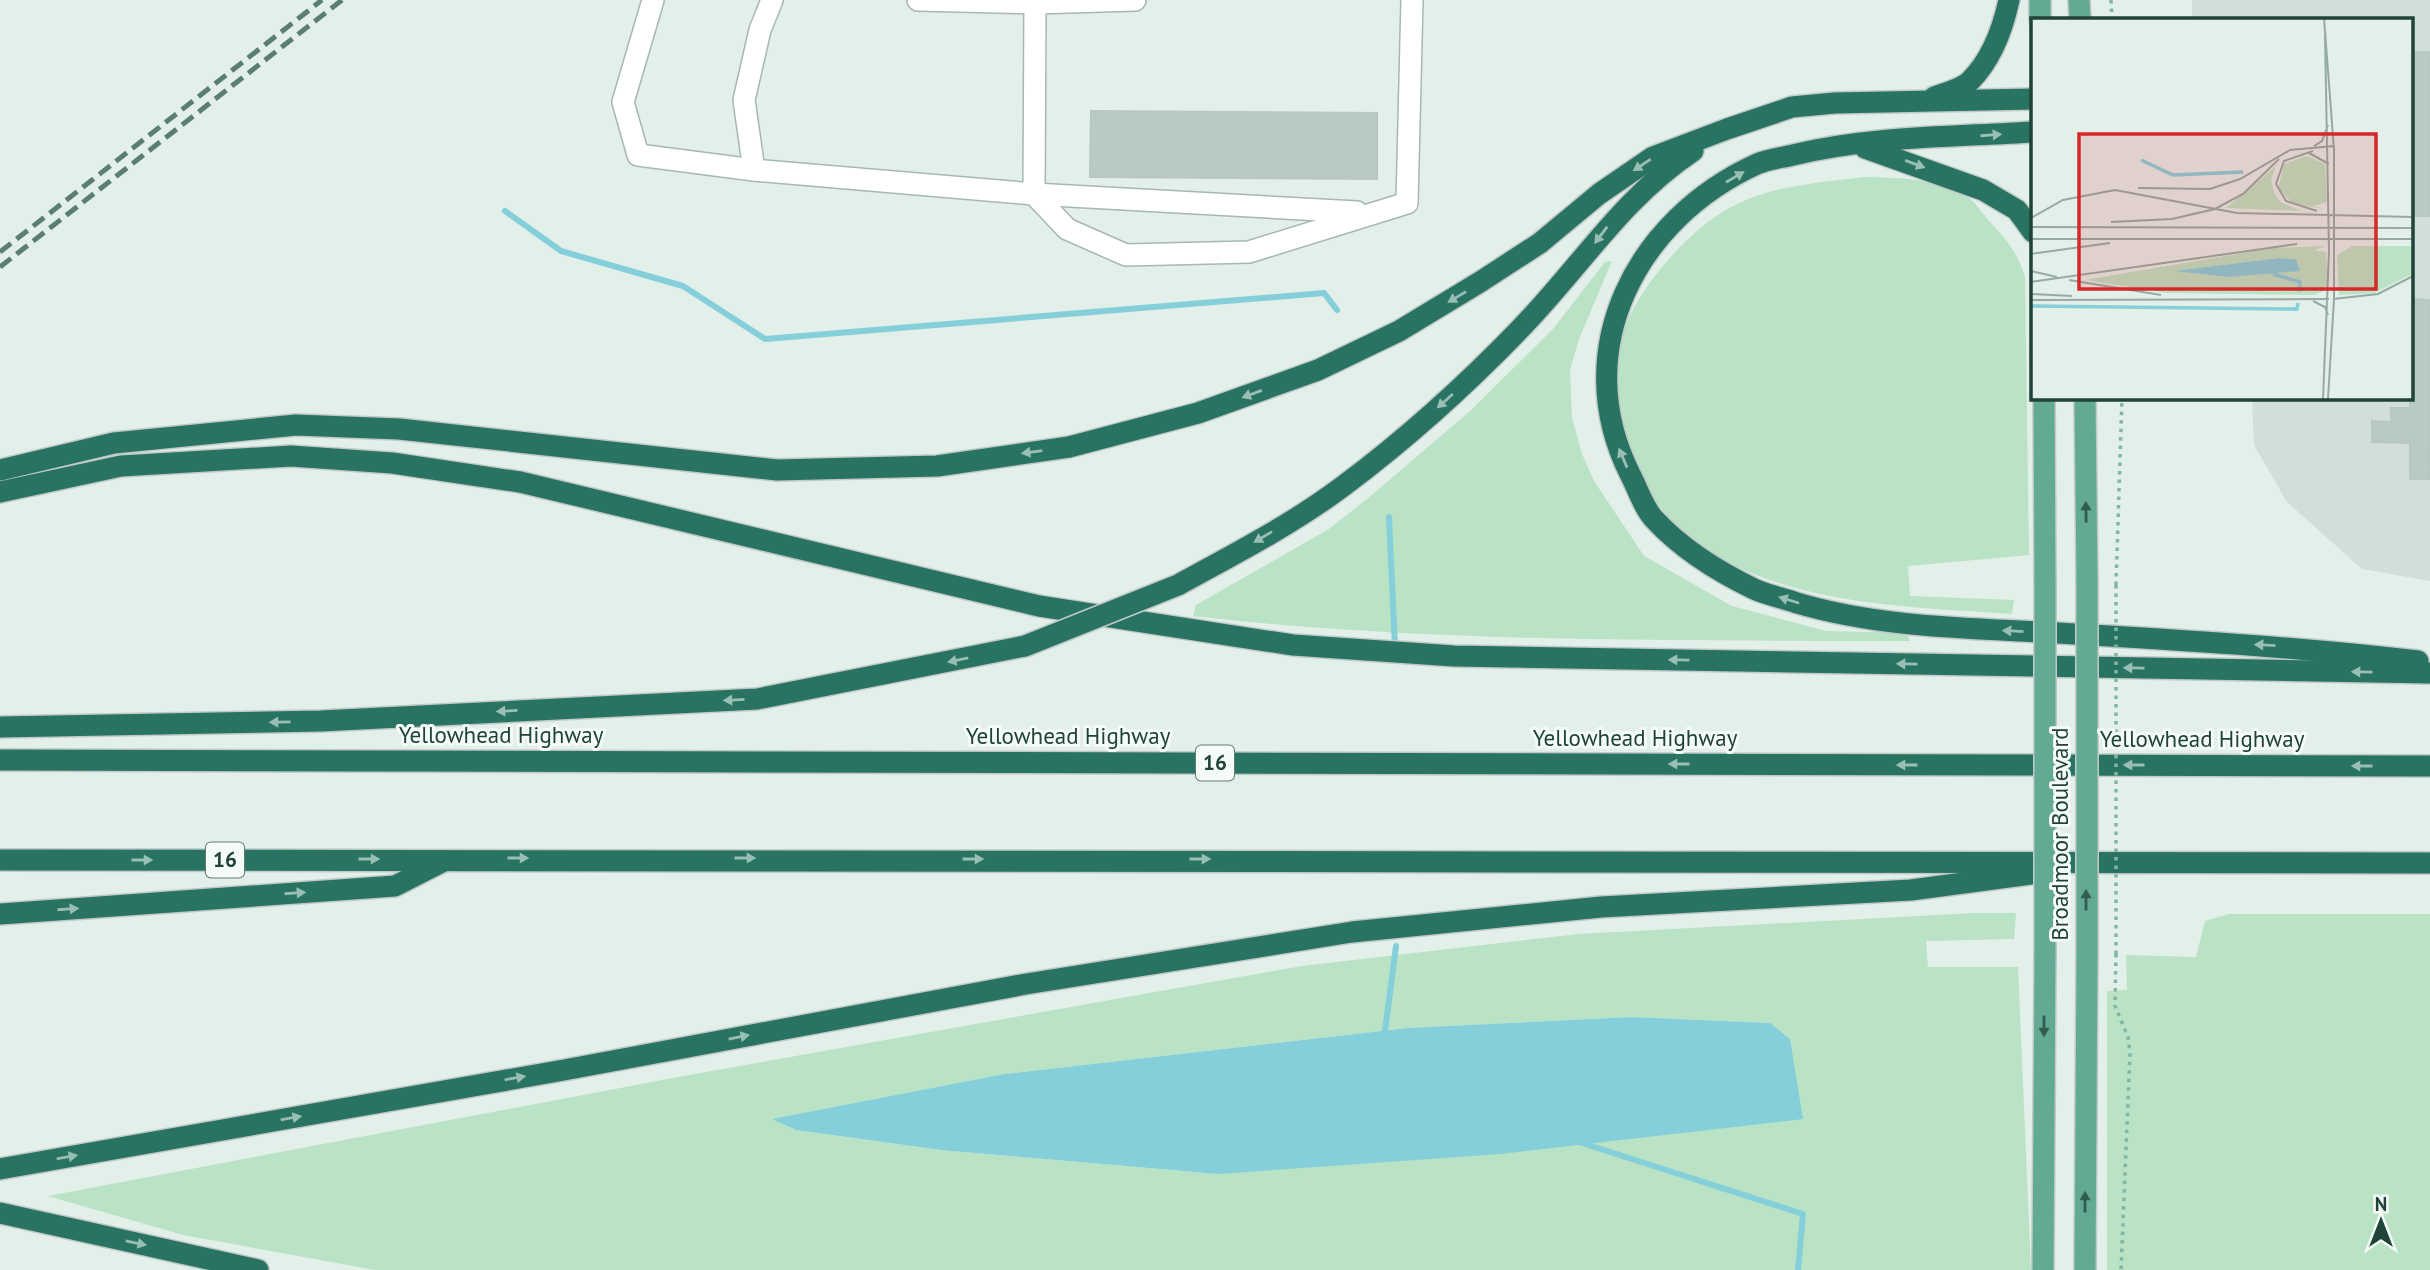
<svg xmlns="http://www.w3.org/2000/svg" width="2430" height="1270" viewBox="0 0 2430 1270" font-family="'PT Sans',sans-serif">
	<rect width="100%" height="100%" fill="#e3efe9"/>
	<!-- built -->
	<path fill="#d1dfd8" d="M2192,0H2430V581L2362,569L2287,502L2254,445L2252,397H2411V19H2192Z"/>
	<!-- green -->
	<g fill="#bae2c4" fill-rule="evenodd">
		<path d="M1865,177C1897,178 1943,178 1970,199C1978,205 1984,216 1991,223C2007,240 2018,254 2025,277L2029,555L1908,566L1910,596L2014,600L2012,614C1912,607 1801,606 1713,554C1642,514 1599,412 1623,333C1635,293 1683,237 1718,215C1762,186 1814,183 1865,177Z"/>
		<path d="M1612,261L1579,339L1570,370L1572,418L1582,454L1594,481L1644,556L1732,606L1826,631L1907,633L1910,641C1671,640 1430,643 1193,616L1196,605L1329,529L1367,499L1469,412L1553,329L1605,262Z"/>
		<path d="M1975,913H2016L2014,939L1926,941L1928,967H2018L2031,1270H375L183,1235L48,1196L689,1075L1302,966L1579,934ZM1631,1017L1770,1023L1218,1174L941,1150L796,1130L773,1119L1004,1074L1408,1028Z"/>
		<path d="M2229,914H2430V1270H2107V991L2127,990L2126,955L2196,957L2205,921Z"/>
	</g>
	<!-- water -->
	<path fill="#85cfda" d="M1631,1017L1770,1023L1790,1039L1803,1119L1501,1154L1218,1174L941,1150L796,1130L772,1119L1004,1074L1408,1028Z"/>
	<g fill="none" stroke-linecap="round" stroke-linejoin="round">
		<!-- stream -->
		<g stroke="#85cfda" stroke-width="6">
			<path d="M505,211L561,251L683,286L765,339L1324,293L1337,310"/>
			<path d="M1389,517L1395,647"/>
			<path d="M1384,1039L1396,946"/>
			<path d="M1579,1142L1803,1214L1798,1270"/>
		</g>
	</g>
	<!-- building -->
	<g fill="#b8cac2" stroke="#b5c9c0" stroke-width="2">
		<rect x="2411" y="52" width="19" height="164"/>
		<path d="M1091,111L1377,113V179L1090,177Z"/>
		<path d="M2411,299L2430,300L2429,479H2410V443L2372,442V421L2391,422V408H2410Z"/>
	</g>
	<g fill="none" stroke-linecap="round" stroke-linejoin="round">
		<!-- minor casing -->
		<g stroke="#a5b8b1" stroke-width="24">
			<g id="minor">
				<path d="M653,0L623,102L638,155L754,170"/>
				<path d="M772,0L760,30L744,100L754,170L1034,194L1035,3L918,0"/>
				<path d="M1035,3L1135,0"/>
				<path d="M1034,194L1067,229L1126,255L1249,252L1407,203L1412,0"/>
				<path d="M1034,194L1357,212"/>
			</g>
		</g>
		<!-- major casing -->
		<g stroke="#c1cac8" stroke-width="24">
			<g id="major">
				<path d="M2040,0V19"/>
				<path d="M2079,0L2080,19"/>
				<path d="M2044,397L2045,578"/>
				<path d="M2085,397L2087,580"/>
				<path d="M2043,1270L2045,958"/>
				<path d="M2085,1270L2087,959"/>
			</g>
		</g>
		<!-- highway casing -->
		<g stroke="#c1cac8" stroke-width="24">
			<g id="highway">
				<path d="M1934,97C1945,93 1962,89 1970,81C1991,60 2003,28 2009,0"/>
				<path d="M2033,132C1953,137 1871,136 1793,155C1781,158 1768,159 1757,164C1636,219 1568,350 1630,474C1638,489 1644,509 1655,520C1682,549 1719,572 1754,589C1767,595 1783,598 1797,603C1882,628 1970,628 2058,633C2179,640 2298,647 2418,661"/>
				<path d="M1865,148L1983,190L2017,210L2033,232"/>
				<path d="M0,470L114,443L296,425L399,429L777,470L937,466L1069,447L1198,413L1318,370L1399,331L1480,282L1540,243L1599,194L1653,157L1727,129L1792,107L1835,103L2033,99"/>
				<path d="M0,492L121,466L291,456L392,463L520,482L1039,606L1293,645L1454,656L2430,673"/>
				<path d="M1178,585C1233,555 1291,525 1342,487C1405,440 1465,386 1520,329C1579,269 1621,199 1693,151"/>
				<path d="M0,727L321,721L757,699L1025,646"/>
				<path d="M0,760L2430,766"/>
				<path d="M0,860L2430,863"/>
				<path d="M0,914L395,886L444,861"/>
				<path d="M0,1169L564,1070L1026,984L1352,932L1601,907L1911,890L2039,873"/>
				<path d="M0,1213L258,1270"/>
			</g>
		</g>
		<!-- path -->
		<g stroke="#80b6a4" stroke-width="3.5" stroke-dasharray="3.5 5" stroke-linecap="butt">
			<path d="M2111,0L2112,19"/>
			<path d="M2116,585L2122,397"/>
			<path d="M2116,954L2115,1006L2128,1037L2130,1054L2121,1270"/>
		</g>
		<!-- minor -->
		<use href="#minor" stroke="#fff" stroke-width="21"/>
		<!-- major -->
		<use href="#major" stroke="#63aa95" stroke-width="21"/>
		<!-- highway -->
		<use href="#highway" stroke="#287362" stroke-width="21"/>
		<!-- rail -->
		<g stroke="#5b7e74" stroke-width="5" stroke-dasharray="14 7" stroke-linecap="butt">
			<path d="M0,252L322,0"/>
			<path d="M0,267L342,0"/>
		</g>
		<!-- major-bridge casing -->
		<g stroke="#c1cac8" stroke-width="24" stroke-linecap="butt">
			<g id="major-bridge">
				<path d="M2045,578V958"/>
				<path d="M2087,959V580"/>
			</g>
		</g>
		<!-- highway-bridge casing -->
		<g stroke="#c1cac8" stroke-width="24" stroke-linecap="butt">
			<path id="highway-bridge" d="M1025,646L1178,585"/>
		</g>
		<!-- path-bridge -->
		<path stroke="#80b6a4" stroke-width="3.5" stroke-dasharray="3.5 5" stroke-linecap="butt" d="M2116,585V954"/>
		<!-- major-bridge -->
		<use href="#major-bridge" stroke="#63aa95" stroke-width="21"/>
		<!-- highway-bridge -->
		<use href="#highway-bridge" stroke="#287362" stroke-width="21"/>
	</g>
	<!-- one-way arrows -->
	<defs><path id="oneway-solid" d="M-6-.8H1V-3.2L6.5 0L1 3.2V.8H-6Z" transform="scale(1.75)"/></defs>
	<g fill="#99beb4">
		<use href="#oneway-solid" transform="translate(1991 135) rotate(-4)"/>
		<use href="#oneway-solid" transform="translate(1915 164) rotate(20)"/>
		<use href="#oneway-solid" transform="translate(1642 165) rotate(146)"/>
		<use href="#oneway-solid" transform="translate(1735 177) rotate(-30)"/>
		<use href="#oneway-solid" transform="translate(1601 235) rotate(127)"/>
		<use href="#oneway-solid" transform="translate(1457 297) rotate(149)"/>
		<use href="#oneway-solid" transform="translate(1252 394) rotate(160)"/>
		<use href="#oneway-solid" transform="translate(1445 401) rotate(138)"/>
		<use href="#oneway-solid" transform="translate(1032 452) rotate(172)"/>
		<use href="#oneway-solid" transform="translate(1623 458) rotate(-113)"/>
		<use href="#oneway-solid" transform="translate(1263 537) rotate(149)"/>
		<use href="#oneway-solid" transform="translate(1789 600) rotate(-163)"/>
		<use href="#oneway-solid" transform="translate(2013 631) rotate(-177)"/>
		<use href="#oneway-solid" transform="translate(2265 645) rotate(-177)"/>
		<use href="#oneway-solid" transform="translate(958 660) rotate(168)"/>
		<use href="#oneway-solid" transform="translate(1679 660) rotate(-179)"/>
		<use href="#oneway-solid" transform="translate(1907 664) rotate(-179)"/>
		<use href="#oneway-solid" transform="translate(2134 668) rotate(-179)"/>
		<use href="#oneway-solid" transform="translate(2362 672) rotate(-179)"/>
		<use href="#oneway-solid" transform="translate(734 700) rotate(177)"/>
		<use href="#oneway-solid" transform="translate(507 711) rotate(177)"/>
		<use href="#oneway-solid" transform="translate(280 722) rotate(179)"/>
		<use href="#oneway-solid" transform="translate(1679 764) rotate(-180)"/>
		<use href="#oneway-solid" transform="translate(1907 765) rotate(-180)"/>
		<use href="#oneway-solid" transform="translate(2134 765) rotate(-180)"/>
		<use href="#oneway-solid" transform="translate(2362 766) rotate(-180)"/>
		<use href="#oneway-solid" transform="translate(518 858)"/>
		<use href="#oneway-solid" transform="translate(745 858)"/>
		<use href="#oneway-solid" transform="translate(369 859)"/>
		<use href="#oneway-solid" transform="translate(973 859)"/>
		<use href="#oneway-solid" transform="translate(1200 859)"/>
		<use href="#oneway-solid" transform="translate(142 860)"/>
		<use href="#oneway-solid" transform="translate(295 893) rotate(-4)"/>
		<use href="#oneway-solid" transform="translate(68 909) rotate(-4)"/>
		<use href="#oneway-solid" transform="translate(739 1037) rotate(-11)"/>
		<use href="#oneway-solid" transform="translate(515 1078) rotate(-10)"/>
		<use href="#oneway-solid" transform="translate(291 1118) rotate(-10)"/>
		<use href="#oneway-solid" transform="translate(67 1157) rotate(-10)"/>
		<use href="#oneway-solid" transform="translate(136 1243) rotate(12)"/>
	</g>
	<g fill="#315d50">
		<use href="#oneway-solid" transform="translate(2086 512) rotate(-91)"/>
		<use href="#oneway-solid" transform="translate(2086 900) rotate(-90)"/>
		<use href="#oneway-solid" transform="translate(2044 1026) rotate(90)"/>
		<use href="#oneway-solid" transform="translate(2085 1202) rotate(-90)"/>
	</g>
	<g text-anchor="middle" stroke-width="6" stroke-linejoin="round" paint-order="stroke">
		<!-- shield labels -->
		<g fill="#f5fbf7" stroke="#607a72" stroke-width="2">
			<rect x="1196" y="745.5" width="38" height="35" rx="5"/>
			<rect x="206" y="842.5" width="38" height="35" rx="5"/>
		</g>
		<g font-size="21" font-weight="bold" fill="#204339">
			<text x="1215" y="770">16</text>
			<text x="225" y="867">16</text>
		</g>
		<!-- street labels -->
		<g font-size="23" fill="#204339" stroke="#f5fbf7">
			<text x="501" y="743">Yellowhead Highway</text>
			<text x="1068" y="744">Yellowhead Highway</text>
			<text x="1635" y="746">Yellowhead Highway</text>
			<text x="2202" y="747">Yellowhead Highway</text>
			<text transform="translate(2060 834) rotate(-90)" y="8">Broadmoor Boulevard</text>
		</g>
	</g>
	<!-- overview -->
	<g transform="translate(2031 18)">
		<rect width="382" height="382" fill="#e3efe9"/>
		<path d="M276,138L294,146L296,184L282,188L294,191L263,186L247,171L253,146ZM245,148L240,161L243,175L249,184L271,193L195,190ZM295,228L284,232L295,234L297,271L284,277L135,275L54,262L241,230ZM248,240L265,241L197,259L144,253ZM321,228H381V256L343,275L308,277L306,237Z" fill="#bae2c4" fill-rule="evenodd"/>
		<path d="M248,240L265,241L269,253L197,259L143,253Z" fill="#85cfda"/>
		<path fill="none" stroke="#85cfda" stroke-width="3.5" d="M110,142L142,157L212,154M242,256L269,264L268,274M0,288L266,291L267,285"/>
		<path fill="none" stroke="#95aaa3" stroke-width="2" d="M293,0L303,132V281L297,381M283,128L291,123L297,107M282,133L253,143L245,166L255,183L286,193M278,135L298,146M107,170L179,171L209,161L259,132L303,128M0,200L32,182L84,172L206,195L382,199M80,204L141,201L184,191L212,176L248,141M0,209L382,210M0,221H382M0,236L79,225M0,253L26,259M38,262L130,277M0,264L266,226M0,276L41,278M302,281L347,276L382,258M0,282L298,281M282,283L294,289L297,297M292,381L298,233L294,18"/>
		<path fill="#d62828" fill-opacity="0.15" stroke="#d62828" stroke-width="3.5" d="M48,116H345V271H48Z"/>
		<rect width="382" height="382" fill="none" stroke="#204339" stroke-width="3.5"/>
	</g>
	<!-- north arrow -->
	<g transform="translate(2381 1221)" stroke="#f5fbf7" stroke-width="5" paint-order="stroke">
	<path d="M0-5L12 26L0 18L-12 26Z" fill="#204339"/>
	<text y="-10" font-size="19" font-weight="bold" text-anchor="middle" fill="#204339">N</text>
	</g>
</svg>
